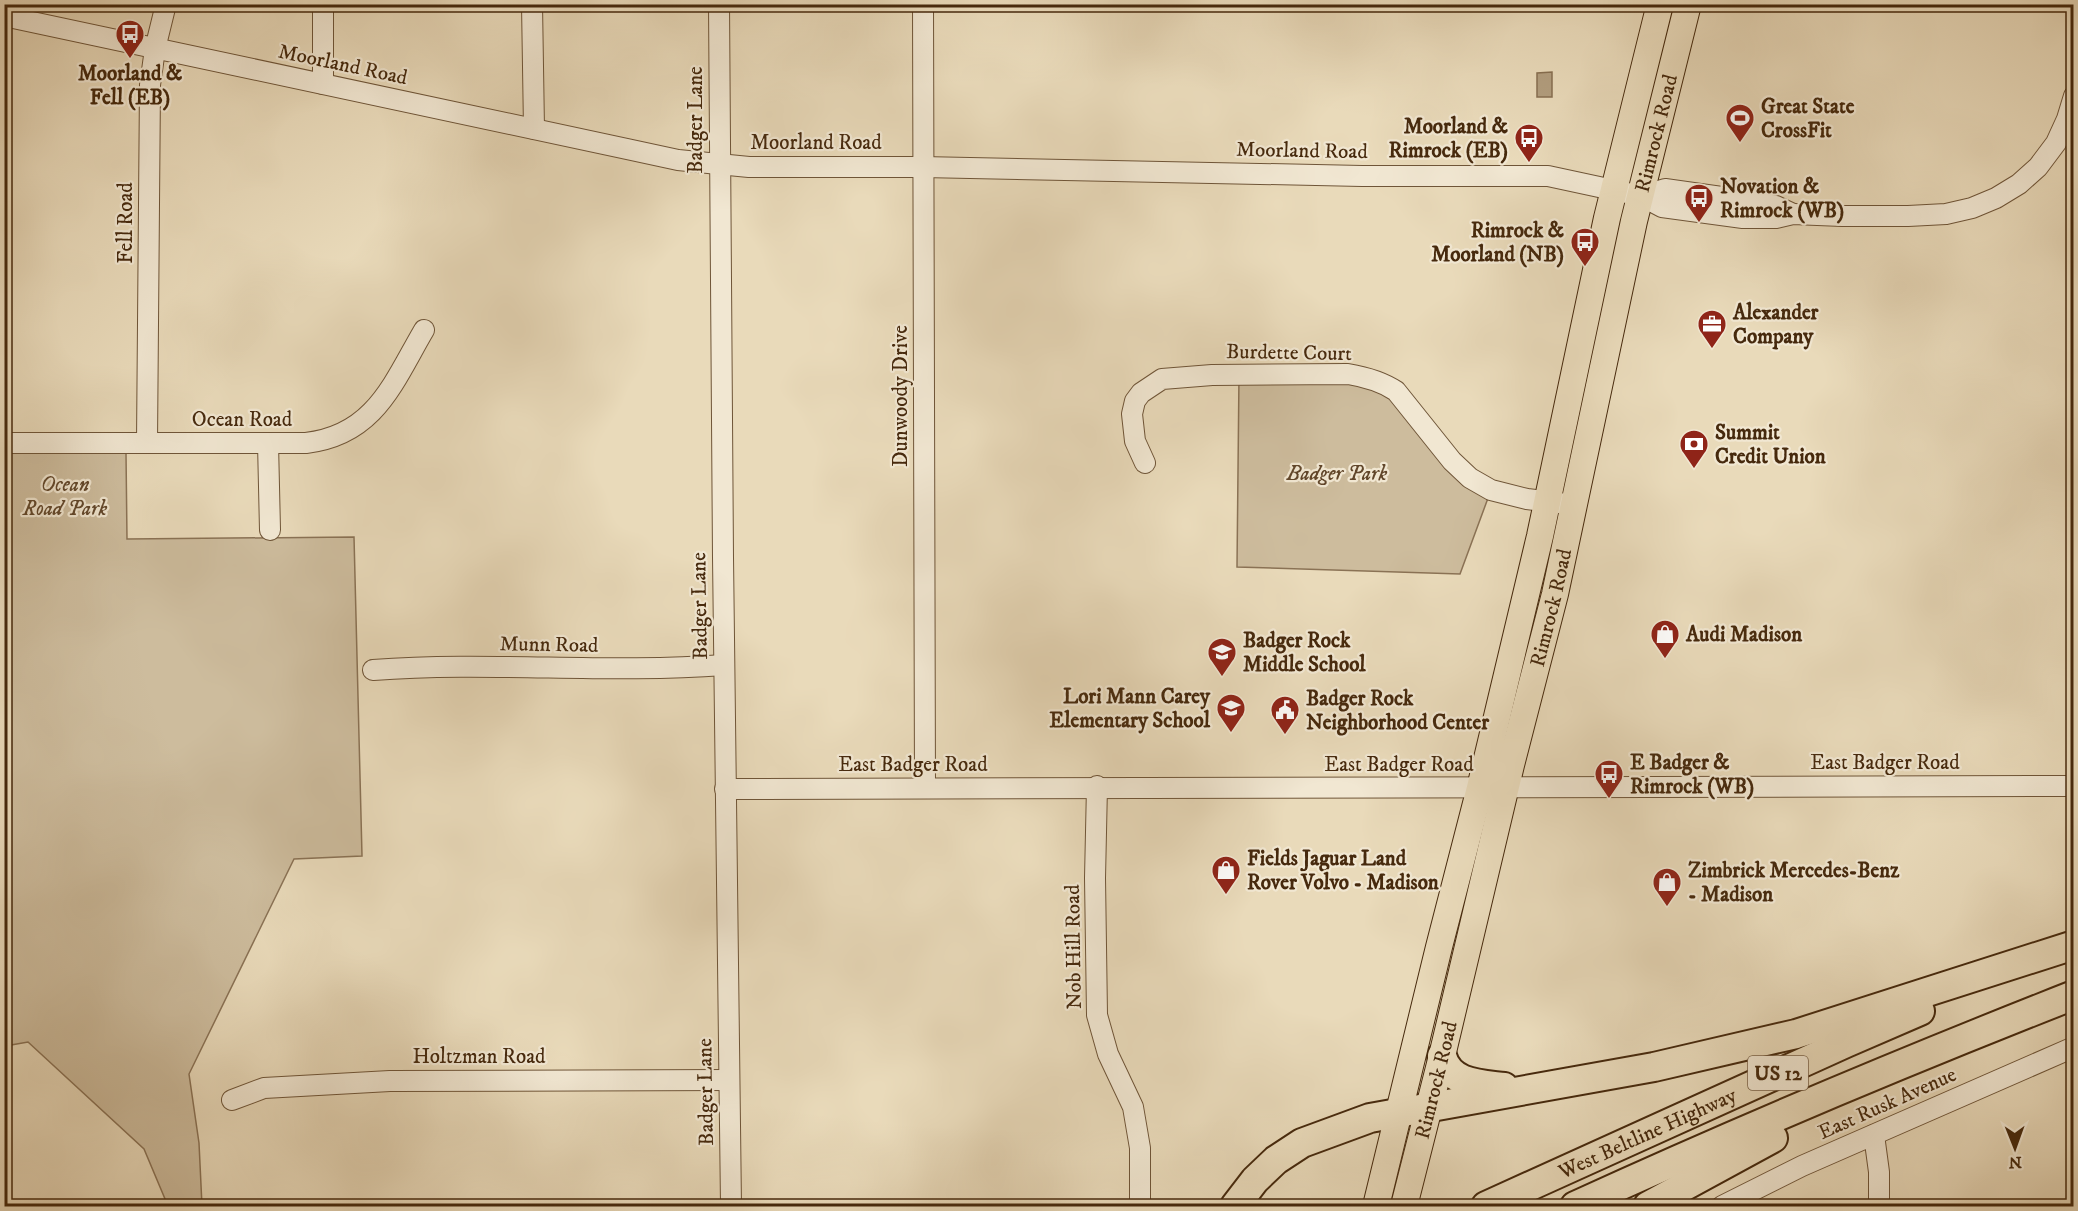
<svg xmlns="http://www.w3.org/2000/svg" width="2078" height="1211" viewBox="0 0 2078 1211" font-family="'IM FELL DW Pica',serif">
	<rect width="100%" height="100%" fill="#e9daba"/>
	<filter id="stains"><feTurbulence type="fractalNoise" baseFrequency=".00333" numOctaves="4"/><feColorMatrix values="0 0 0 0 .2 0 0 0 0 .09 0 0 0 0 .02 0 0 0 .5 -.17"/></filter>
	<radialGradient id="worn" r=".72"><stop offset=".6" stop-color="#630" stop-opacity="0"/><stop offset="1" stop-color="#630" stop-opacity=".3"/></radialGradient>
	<!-- green -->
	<g fill="#cdbc9d" stroke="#8a7255" stroke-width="1.5">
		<path d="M1239,375L1368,378L1491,490L1460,574L1237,567Z"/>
		<path d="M5,453H126L127,539L354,537L362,856L294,859L189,1074L199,1143L202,1206H168L144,1149L28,1042L5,1046Z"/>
	</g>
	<!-- water -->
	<path fill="#b29e7f" stroke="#876f51" stroke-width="1.5" d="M1552,72V97H1537V73Z"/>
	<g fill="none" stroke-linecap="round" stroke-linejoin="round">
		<!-- minor casing -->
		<g stroke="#6f5538" stroke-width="22">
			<g id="minor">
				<path d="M532,4L534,129"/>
				<path d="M719,4L723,557L731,1206"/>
				<path d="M923,4L925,787"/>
				<path d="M4,16L627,149L678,160L749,167H922L1362,176H1548L1641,196L1662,207L1743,218H1776L1793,214L1842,216H1908L1946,214L1972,208L1996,198L2019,184L2038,167L2056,143L2067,119L2074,96"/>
				<path d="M323,84V4"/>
				<path d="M1641,196L1665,189L1757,202L1776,206L1791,213"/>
				<path d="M4,443H306C375,435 393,383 424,330"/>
				<path d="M147,443L150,85L155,49L166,4"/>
				<path d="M268,443L270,530"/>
				<path d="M1145,463L1135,441L1132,414L1135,401L1141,393L1162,379L1212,375L1348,374C1366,377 1381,381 1396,391L1452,461L1470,478L1491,490L1527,499L1560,503"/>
				<path d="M373,670C490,661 607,674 724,665"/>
				<path d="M1097,786L1095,878L1097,1015L1108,1054L1133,1107L1140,1148V1206"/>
				<path d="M725,789L2074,786"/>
				<path d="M232,1100L264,1088L390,1081L729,1080"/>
				<path d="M1874,1135L1879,1172V1206"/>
				<path d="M1722,1206L1802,1166L2074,1047"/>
			</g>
		</g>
		<!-- major casing -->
		<g stroke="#46290d" stroke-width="28">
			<g id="major">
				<path d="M1376,1206L1439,947L1480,788L1540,536L1607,218L1660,4"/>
				<path id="s1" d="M1404,1206L1442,1056L1511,765L1555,594L1634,221L1688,4"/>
			</g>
		</g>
		<!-- highway casing -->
		<g stroke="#46290d" stroke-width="32">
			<g id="highway">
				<path d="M1442,1056C1449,1084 1480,1084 1504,1087"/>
				<path d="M1235,1206L1255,1180L1276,1160L1302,1143L1370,1118L1654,1067L1796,1034L2074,945"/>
				<path id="s2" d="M1486,1206L1846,1043L1920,1011"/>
				<path d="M1575,1206C1739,1131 1906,1061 2074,995"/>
				<path d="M1648,1206L1773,1138"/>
			</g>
		</g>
		<!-- minor -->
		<use href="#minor" stroke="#f1e7d2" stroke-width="20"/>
		<!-- major -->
		<use href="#major" stroke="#e9daba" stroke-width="26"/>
		<!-- highway -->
		<use href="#highway" stroke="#e9daba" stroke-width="28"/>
	</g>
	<!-- icons -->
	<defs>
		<g id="bus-pin" transform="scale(1.5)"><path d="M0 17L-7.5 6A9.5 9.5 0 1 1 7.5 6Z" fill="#8f2418" stroke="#f1e7d2"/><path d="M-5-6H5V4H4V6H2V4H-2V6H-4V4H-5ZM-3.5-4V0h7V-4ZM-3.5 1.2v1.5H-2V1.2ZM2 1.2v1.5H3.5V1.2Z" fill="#fff"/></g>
		<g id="stadium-pin" transform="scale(1.5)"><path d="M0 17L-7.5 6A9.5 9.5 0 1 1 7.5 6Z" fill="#8f2418" stroke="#f1e7d2"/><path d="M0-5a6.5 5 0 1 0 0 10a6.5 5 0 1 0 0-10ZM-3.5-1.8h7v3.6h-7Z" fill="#fff"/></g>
		<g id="office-pin" transform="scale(1.5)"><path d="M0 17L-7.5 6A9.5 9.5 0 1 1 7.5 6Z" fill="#8f2418" stroke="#f1e7d2"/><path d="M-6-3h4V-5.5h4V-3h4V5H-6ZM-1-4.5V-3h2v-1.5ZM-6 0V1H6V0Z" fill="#fff"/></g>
		<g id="bank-pin" transform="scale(1.5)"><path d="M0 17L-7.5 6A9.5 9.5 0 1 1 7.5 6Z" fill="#8f2418" stroke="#f1e7d2"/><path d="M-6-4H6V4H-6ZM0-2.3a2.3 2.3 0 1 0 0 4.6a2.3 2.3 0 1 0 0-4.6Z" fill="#fff"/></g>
		<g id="shop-pin" transform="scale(1.5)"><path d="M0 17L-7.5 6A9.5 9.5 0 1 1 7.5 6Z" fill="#8f2418" stroke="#f1e7d2"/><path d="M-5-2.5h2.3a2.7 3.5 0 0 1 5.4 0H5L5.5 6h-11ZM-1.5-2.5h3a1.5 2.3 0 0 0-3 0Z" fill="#fff"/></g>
		<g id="school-pin" transform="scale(1.5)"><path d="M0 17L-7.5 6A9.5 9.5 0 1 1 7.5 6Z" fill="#8f2418" stroke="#f1e7d2"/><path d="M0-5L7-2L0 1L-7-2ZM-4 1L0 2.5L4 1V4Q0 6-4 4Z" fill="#fff"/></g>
		<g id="civic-pin" transform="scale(1.5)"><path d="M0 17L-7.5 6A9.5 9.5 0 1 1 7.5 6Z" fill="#8f2418" stroke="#f1e7d2"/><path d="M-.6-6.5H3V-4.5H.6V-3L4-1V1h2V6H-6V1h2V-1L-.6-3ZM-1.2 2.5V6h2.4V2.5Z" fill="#fff"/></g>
	</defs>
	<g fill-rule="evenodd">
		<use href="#bus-pin" x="130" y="34"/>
		<use href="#stadium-pin" x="1740" y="118"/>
		<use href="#bus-pin" x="1529" y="138"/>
		<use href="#bus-pin" x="1699" y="198"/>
		<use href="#bus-pin" x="1585" y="242"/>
		<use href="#office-pin" x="1712" y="324"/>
		<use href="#bank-pin" x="1694" y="444"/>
		<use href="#shop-pin" x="1665" y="634"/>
		<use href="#school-pin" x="1222" y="652"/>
		<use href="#school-pin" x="1231" y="708"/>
		<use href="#civic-pin" x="1285" y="710"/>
		<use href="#bus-pin" x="1609" y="774"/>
		<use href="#shop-pin" x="1226" y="870"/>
		<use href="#shop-pin" x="1667" y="882"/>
	</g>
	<g text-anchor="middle" stroke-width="4.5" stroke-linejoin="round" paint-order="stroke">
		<!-- shield labels -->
		<rect fill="#f1e7d2" stroke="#796248" stroke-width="1.5" x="1748" y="1056" width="60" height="34" rx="4.5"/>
		<g font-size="20" font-weight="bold" fill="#46290d">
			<text x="1778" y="1080">US 12</text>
		</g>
		<!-- street labels -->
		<g font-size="21" fill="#46290d" stroke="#f1e7d2">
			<text transform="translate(343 64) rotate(12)" y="7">Moorland Road</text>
			<text transform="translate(695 120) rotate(-90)" y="7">Badger Lane</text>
			<text dy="7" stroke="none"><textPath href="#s1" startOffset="1102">Rimrock Road</textPath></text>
			<text x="816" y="149">Moorland Road</text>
			<text transform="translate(1302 150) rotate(1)" y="7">Moorland Road</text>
			<text transform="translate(125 223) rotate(-90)" y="7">Fell Road</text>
			<text transform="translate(1289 352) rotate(1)" y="7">Burdette Court</text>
			<text transform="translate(900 396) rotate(-90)" y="7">Dunwoody Drive</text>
			<text x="242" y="426">Ocean Road</text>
			<text transform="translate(699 606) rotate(-91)" y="7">Badger Lane</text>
			<text dy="7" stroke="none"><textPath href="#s1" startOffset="616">Rimrock Road</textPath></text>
			<text transform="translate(549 644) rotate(1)" y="7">Munn Road</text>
			<text x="1885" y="769">East Badger Road</text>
			<text x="913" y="771">East Badger Road</text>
			<text x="1399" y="771">East Badger Road</text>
			<text transform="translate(1073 947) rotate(-91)" y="7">Nob Hill Road</text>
			<text x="479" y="1063">Holtzman Road</text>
			<text dy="7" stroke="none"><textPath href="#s1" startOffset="130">Rimrock Road</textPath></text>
			<text transform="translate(705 1092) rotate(-91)" y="7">Badger Lane</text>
			<text transform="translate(1887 1103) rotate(-24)" y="7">East Rusk Avenue</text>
			<text dy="7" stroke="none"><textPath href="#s2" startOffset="177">West Beltline Highway</textPath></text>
		</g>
		<!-- poi labels -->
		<g font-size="21" font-weight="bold" fill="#46290d" stroke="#f1e7d2" text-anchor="start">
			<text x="130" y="80" text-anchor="middle">Moorland &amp;<tspan x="130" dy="24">Fell (EB)</tspan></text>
			<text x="1761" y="113">Great State<tspan x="1761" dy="24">CrossFit</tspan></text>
			<text x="1508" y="133" text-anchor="end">Moorland &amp;<tspan x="1508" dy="24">Rimrock (EB)</tspan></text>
			<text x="1720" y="193">Novation &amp;<tspan x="1720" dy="24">Rimrock (WB)</tspan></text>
			<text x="1564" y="237" text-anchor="end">Rimrock &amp;<tspan x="1564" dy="24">Moorland (NB)</tspan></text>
			<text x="1733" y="319">Alexander<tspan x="1733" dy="24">Company</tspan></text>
			<text x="1715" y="439">Summit<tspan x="1715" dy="24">Credit Union</tspan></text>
			<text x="1686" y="641">Audi Madison</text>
			<text x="1243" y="647">Badger Rock<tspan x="1243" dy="24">Middle School</tspan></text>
			<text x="1210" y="703" text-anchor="end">Lori Mann Carey<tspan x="1210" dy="24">Elementary School</tspan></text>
			<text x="1306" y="705">Badger Rock<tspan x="1306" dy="24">Neighborhood Center</tspan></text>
			<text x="1630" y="769">E Badger &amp;<tspan x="1630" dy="24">Rimrock (WB)</tspan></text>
			<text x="1247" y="865">Fields Jaguar Land<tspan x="1247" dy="24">Rover Volvo - Madison</tspan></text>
			<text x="1688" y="877">Zimbrick Mercedes-Benz<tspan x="1688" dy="24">- Madison</tspan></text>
		</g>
		<!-- park labels -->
		<g font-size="21" font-style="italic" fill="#61462a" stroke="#f1e7d2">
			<text x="1337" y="480">Badger Park</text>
			<text x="65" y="491">Ocean<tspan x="65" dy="24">Road Park</tspan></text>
		</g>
	</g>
	<!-- margin -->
	<rect width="2078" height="1211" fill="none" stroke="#e9daba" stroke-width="24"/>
	<rect x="6" y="6" width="2066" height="1199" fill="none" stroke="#46290d" stroke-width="3"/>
	<rect x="12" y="12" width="2054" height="1187" fill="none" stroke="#46290d" stroke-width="1.5"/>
	<!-- north arrow -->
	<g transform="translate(2015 1148) rotate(179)" stroke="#f1e7d2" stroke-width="4.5" paint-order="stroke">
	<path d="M0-4.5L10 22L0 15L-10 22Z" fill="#46290d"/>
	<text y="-9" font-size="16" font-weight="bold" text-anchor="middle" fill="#46290d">N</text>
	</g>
	<rect width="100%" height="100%" filter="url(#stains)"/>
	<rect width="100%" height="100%" fill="url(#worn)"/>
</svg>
